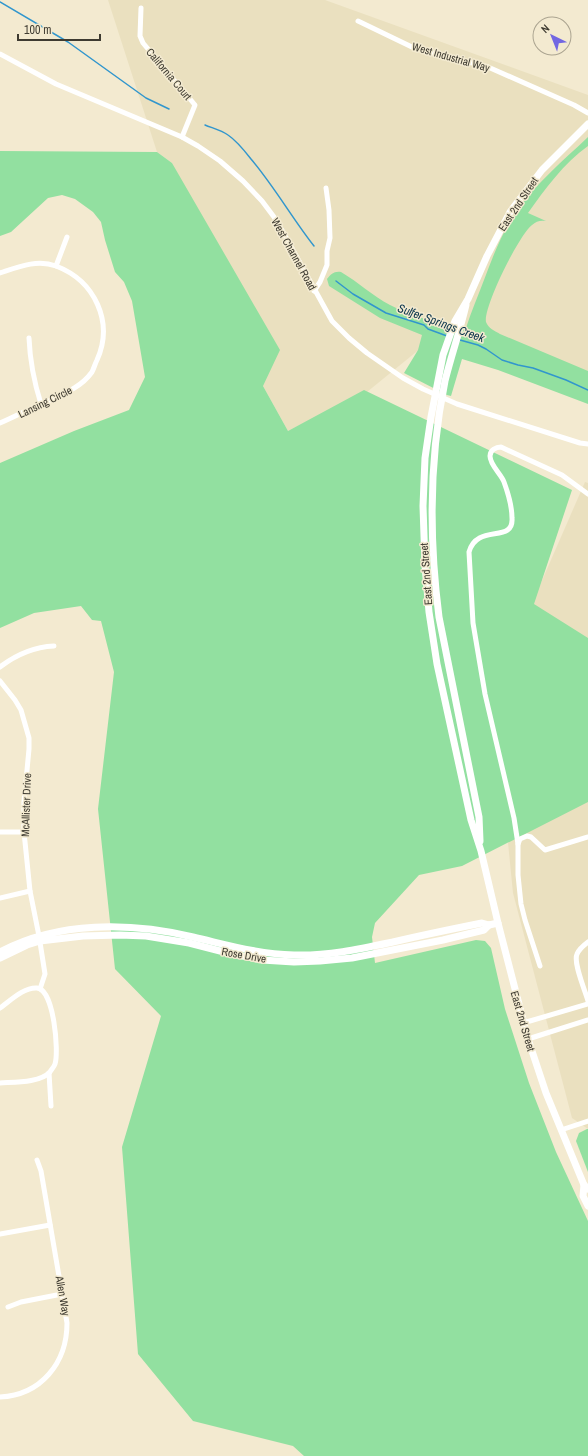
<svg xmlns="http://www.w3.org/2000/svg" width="588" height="1456" viewBox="0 0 588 1456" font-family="'Archivo Narrow',sans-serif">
	<rect width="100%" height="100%" fill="#f3ead0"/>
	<!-- built -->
	<g fill="#eae0bf">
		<path d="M108,0H325L588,95V394L437,335L367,392L288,431L263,386L172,163L157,152Z"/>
		<path d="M585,482L588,483V1129L572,1118L513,893L503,792L530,608Z"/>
	</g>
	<!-- green -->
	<g fill="#92e0a0">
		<path d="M588,137V146C564,163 545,189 528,213L546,221C541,220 536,221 532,225C519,235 483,307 486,322C488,328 495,331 500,334L588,371V404L498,370L462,359L451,396L447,395L404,373L418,350L422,335L380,318L329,286L327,279C331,274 334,271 341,272C358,282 373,296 390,305C413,317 440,324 466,328C471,312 478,296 484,280C493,256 502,232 517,211C537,182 563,161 588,137Z"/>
		<path d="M0,151L157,152L172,163L280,350L263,386L288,431L364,390L572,490L534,604L588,638V802L462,866L419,875L375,923L372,937L375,963L476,940L485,941L491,948L505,1009L529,1083L556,1152L588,1221V1456H304L293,1446L193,1421L138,1354L122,1147L161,1016L115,969L98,809L114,672L101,621L92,620L81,606L34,613L0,628V463L74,431L129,410L145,377L132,301L124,282L115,272L105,240L101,222L93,212L75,199L62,195L48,198L11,232L0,236Z"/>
		<path d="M587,1129H588V1172L576,1141L579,1133Z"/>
	</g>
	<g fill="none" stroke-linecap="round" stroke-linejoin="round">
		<!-- stream -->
		<g stroke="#3196cd" stroke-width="1.5">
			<path d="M0,2L68,42L146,98L169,109"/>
			<path d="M205,125C212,128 221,130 228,135C237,141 244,150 251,159C274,186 292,218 314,246"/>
			<path d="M336,281L353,294L386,313L424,325L428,329L447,336"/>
			<path d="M460,340L478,345L486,349L502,360L518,365L533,368L566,380L588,390"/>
		</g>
		<!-- street -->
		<g stroke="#fff" stroke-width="5">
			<path d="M141,8L140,36L143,43L195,105L182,137"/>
			<path d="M358,21L414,48L488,67L574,105L588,113"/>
			<path d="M0,54L56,84L182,137L198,146L220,161L243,181L262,201L274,217L283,232L332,321L349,338L367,353L403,378L423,389L457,404L580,443L588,444"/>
			<path d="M56,266L67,237"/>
			<path d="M0,273C18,267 37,259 56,266C95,281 114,322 97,360C95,364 94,368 92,372C80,389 60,395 41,404C27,410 14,417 0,423"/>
			<path d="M314,291L320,282L327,265V251L330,238L329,210L326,188"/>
			<path d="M29,338C30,362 34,382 41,404"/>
			<path d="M0,667C17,654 33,647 54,646"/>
			<path d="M0,681L15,700L21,710L29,738V749L24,802V832L30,891L39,936L45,974L40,989"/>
			<path d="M0,832H24"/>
			<path d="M518,844L520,839L527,836L531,837L545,850L588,837"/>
			<path d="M0,898L30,891"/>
			<path d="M588,942C584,945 579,949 577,954C573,963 585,990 588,1001"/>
			<path d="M540,966L525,920L521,904L518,875V844L514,818L485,694L473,623L469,552C477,523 514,544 512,518C512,507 508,493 504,482C501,474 490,465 490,456C490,450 496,447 501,447L562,475L588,494"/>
			<path d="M0,1008C10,1001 24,987 37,988C54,989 59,1052 55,1064C54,1067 51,1070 50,1072C40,1083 14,1082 0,1083"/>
			<path d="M523,1023L588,1004"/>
			<path d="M528,1039L588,1020"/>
			<path d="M49,1073L51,1106"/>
			<path d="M561,1130L588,1121"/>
			<path d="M0,1234L50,1225"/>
			<path d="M8,1307L21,1302L62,1294"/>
			<path d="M0,1397C41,1395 67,1363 67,1323L41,1171L37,1160"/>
		</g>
		<!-- secondary -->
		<g stroke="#fff" stroke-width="7">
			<path d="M588,124L542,170L510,212L487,256L468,299L455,321L443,355L431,417L425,458L423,506L425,565L429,612L437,664L471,820L481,851L498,923L528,1039L546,1093L584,1185L588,1189"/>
			<path d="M466,305C460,331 451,356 445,381C429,459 429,539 439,617L479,817L480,841"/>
			<path d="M0,952C58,921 130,922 193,937C228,945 257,954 294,955C328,956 360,949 393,942C423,935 452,929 482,923L489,925L498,923"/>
			<path d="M0,958L27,945L40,941L83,936L120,935L146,936L189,943L228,953L262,960L294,962L320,961L352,958L443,940L484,930L489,925"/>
			<path d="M584,1185L583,1196L588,1206"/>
		</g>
	</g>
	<g text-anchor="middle" stroke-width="3" stroke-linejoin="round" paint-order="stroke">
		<!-- street labels -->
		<g font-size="11" fill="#3e3b31" stroke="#f3ead0">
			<text transform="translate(451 57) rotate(16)" y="4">West Industrial Way</text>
			<text transform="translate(169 74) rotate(50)" y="4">California Court</text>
			<text transform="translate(518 204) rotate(-56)" y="4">East 2nd Street</text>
			<text transform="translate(294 254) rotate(61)" y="4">West Channel Road</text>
			<text transform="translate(45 402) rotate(-26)" y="4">Lansing Circle</text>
			<text transform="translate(426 574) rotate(-94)" y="4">East 2nd Street</text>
			<text transform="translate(26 805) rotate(-88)" y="4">McAllister Drive</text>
			<text transform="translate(244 955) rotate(10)" y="4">Rose Drive</text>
			<text transform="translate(523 1021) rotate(74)" y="4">East 2nd Street</text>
			<text transform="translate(63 1296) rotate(80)" y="4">Allen Way</text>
		</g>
		<!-- water labels -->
		<g font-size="12" font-style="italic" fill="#09344b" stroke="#f3ead0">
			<text transform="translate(441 323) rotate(20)" y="4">Sulfer Springs Creek</text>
		</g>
	</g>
	<!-- north arrow -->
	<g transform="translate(552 36) rotate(317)"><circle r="19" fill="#f3ead0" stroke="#aba490"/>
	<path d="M0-3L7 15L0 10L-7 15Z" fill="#7267e2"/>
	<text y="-6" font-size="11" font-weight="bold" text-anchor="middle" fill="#3e3b31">N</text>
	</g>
	<!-- scale -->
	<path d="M18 34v6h82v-6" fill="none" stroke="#3e3b31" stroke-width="2"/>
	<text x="24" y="34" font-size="12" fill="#3e3b31" stroke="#f3ead0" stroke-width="3" paint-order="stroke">100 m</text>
</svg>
